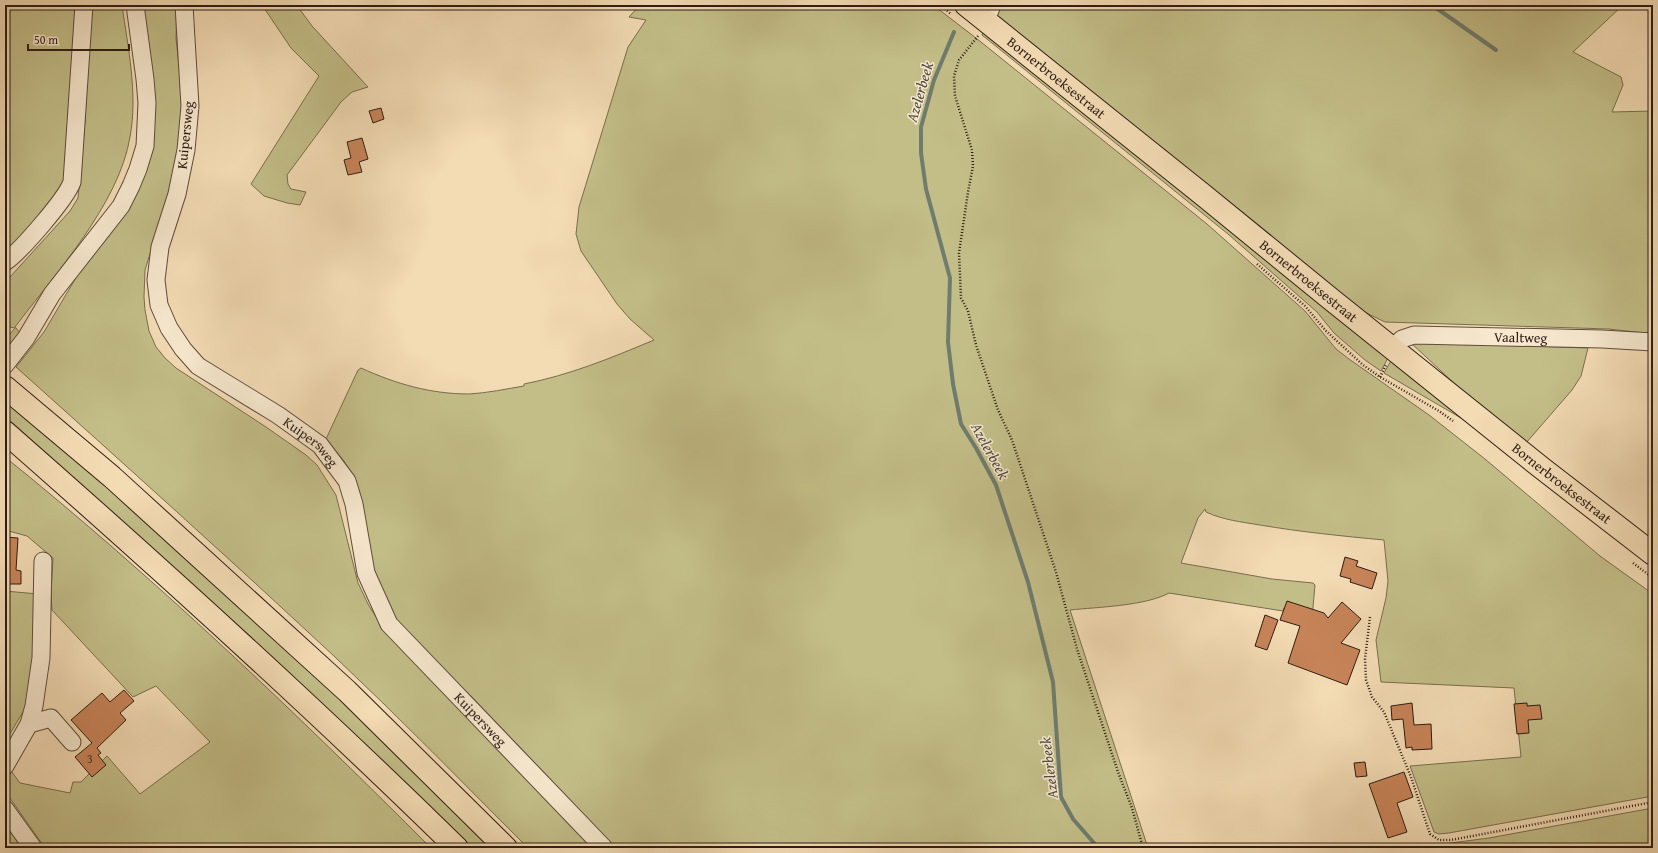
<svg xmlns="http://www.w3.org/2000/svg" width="1658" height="853" viewBox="0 0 1658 853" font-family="'Gentium Book Plus',serif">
	<rect width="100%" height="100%" fill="#f3dbb4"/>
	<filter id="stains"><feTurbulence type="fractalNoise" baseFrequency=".005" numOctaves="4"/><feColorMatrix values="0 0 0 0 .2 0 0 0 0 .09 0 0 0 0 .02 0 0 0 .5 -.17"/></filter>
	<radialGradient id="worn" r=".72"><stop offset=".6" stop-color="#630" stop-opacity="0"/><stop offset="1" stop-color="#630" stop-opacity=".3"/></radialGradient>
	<!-- green -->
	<g fill="#c3be88" stroke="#786e4e">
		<path d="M5,5H75L71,108L63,189L5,256Z"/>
		<path d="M90,5H122C128,48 138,94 130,137C119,204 55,274 15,327L21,334L5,356V340L15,328L5,326V275L10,277L70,211L78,198L85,122Z"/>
		<path d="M140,5H177L176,38L182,95L180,150L177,166L145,270L144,297L145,310L149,331L156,347L165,358L176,368L266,427L306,455L317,465L336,495L358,583L369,606L382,626L592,848H528C464,784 401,719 335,657C230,559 123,463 16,367L44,332L81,269L138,187Z"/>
		<path d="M262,5H292L298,7L312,26L368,87L352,92L341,102L287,175L288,184L291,189L306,192L300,205L287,203L264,196L251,184L319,76L291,48Z"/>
		<path d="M640,5H933L976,38L1207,224L1305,311L1336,349L1349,359L1429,415L1485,459L1600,556L1653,594V796L1449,833L1439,834L1434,832L1410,766L1521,757L1514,688L1381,682L1376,640L1386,598L1388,581L1384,540C1342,536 1301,532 1260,525C1242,522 1223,520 1206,512L1205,509L1198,518L1181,563L1272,579L1313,583L1315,585L1312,618L1284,608L1283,611L1169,593C1145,606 1098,607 1070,610L1148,848H616L471,696L404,633L376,590L356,481L344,461L326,439L358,370L361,368C396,384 431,394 469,394C487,393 506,389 524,386V384C570,375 611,358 654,340L630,319L617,304L581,251L576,234L579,207L628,47L646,20L629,17Z"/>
		<path d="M998,5H1623L1573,52L1621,77L1623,85L1612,112L1653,111V334L1609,329L1385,322L1354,307L1003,25L996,14Z"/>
		<path d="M984,28L1390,354L1381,371L1365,360L1334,333L1317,312L1228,234L982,35Z"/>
		<path d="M1410,342L1588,348L1581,376L1572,390L1526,443L1471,399Z"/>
		<path d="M1393,357L1490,435L1384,373Z"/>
		<path d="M5,399L72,455L274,636L494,848H468L406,785L277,661L5,416Z"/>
		<path d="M5,457C155,578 295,712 431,848H45L5,791L7,778L11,771L20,783L70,793L73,782H81L107,756L140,794L210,742L156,686L133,697L52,610L51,594L53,558L27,536L5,530Z"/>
		<path d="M5,591L38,594L35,672L26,707L5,742Z"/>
		<path d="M1653,808V848H1406L1418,845L1443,844L1489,838Z"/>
		<path d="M5,824L22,848H5Z"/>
	</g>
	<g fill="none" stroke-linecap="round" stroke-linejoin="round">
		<!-- stream -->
		<g stroke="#6f7c6e" stroke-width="4">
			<path d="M1432,5L1496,50"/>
			<path d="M954,32L934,80L921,127V153L926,189L950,278L948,342L953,384L961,424L976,448L996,485L1028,582L1053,682L1061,797L1073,819L1094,843L1097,848"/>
		</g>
	</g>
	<!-- building -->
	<g fill="#c88459" stroke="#2d1d15">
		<path d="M381,108L384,119L373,123L369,111Z"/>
		<path d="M362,138L368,159L359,162L362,172L348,175L344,160L351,158L347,142Z"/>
		<path d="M5,537L18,538L16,570L21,571V584H5Z"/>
		<path d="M1345,557L1358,561L1356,566L1377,573L1372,589L1350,582L1351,579L1340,576Z"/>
		<path d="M1287,601L1324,613L1328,618L1342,602L1361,619L1341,643L1360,650L1347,685L1288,663L1300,626L1280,620Z"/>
		<path d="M1265,615L1278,620L1267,650L1255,646Z"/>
		<path d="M124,690L134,701L120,713L126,720L97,748L101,753L98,755L106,765L92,777L75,757L92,743L71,720L102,693L110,702Z"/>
		<path d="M1412,703L1414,725L1431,724L1432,749L1412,750V747L1406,748L1403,719L1392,720L1391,706Z"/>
		<path d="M1527,703V706L1540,705L1542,719L1528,720L1529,733L1517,734L1514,704Z"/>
		<path d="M1365,762L1367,776L1356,777L1354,763Z"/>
		<path d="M1404,772L1413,797L1397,803L1407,832L1388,838L1369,784Z"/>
	</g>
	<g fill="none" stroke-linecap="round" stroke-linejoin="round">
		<!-- minor casing -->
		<g stroke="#5e4c3d" stroke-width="19">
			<g id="minor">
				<path id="s1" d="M184,5L190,106L186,150L177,194L160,247L156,280L159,305L169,328L183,349L198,366L278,415L320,445L347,481L354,504L366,573L389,624L604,848"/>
				<path d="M986,21L992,5"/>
				<path d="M5,262C20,252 66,199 72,182L84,5"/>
				<path id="s2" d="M1393,348L1402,339L1414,335L1602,339L1653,342"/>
				<path d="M5,365L26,338L52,294L121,206L131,186L138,169L145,146L147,103L145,79L135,5"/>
				<path d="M29,724L51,718L72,742"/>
				<path d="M5,766L29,724L34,706L41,658L43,561"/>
				<path d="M5,809L33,848"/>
			</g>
		</g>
		<!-- major casing -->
		<g stroke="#2d1d15" stroke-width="24">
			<g id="major">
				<path id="s3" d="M966,5L1202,194L1332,300L1543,469L1653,554"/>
			</g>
		</g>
		<!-- highway casing -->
		<g stroke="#2d1d15" stroke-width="24">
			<g id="highway">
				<path d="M5,387L112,477L347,691L506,848"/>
				<path d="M5,432C159,567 311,705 457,848"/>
			</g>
		</g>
		<!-- path -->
		<g stroke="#2d1d15" stroke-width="2.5" stroke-dasharray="1 2" stroke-linecap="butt">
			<path d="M940,5L951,14"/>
			<path d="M978,36L959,60L954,76L955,96L972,150L973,166L968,192L959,253L961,298L968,311L976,345L998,410L1012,440L1056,572L1077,649L1118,772L1132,808L1143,848"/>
			<path d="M1257,264L1305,306L1326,331L1363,365L1380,377L1439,411L1453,421"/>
			<path d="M1380,377L1386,365"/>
			<path d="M1633,563L1653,578"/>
			<path d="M1370,617L1365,659L1366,680L1372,697L1384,712L1411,777L1430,834L1439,840H1451L1653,802"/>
		</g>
		<!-- minor -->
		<use href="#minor" stroke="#f7e8ce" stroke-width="17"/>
		<!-- major -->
		<use href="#major" stroke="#f3dbb4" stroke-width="22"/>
		<!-- highway -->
		<use href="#highway" stroke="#f3dbb4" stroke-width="22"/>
	</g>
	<g text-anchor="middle" stroke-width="3" stroke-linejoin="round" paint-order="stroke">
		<!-- number labels -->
		<g font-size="12" fill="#543726">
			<text x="90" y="763">3</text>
		</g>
		<!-- street labels -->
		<g font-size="14" fill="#2d1d15" stroke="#f7e8ce">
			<text dy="5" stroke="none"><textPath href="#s3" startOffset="116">Bornerbroeksestraat</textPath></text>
			<text transform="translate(185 135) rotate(-84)" y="5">Kuipersweg</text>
			<text dy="5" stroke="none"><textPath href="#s3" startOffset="440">Bornerbroeksestraat</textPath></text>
			<text dy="5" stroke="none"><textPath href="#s2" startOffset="132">Vaaltweg</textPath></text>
			<text dy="5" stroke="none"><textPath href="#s1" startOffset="514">Kuipersweg</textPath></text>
			<text dy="5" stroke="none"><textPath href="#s3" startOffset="764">Bornerbroeksestraat</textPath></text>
			<text dy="5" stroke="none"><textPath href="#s1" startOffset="850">Kuipersweg</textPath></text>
		</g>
		<!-- water labels -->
		<g font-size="15" font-style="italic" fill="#4e4c42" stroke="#f7e8ce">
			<text transform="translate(920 92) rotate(-74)" y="5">Azelerbeek</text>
			<text transform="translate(990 451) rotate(61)" y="5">Azelerbeek</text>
			<text transform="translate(1049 768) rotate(-97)" y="5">Azelerbeek</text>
		</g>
	</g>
	<!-- margin -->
	<rect width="1658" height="853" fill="none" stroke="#f3dbb4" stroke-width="20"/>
	<rect x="6" y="6" width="1646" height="841" fill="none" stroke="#2d1d15" stroke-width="2"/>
	<rect x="10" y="10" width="1638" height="833" fill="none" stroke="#2d1d15"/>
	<!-- scale -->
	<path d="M28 44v6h101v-6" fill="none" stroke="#2d1d15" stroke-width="2"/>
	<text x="34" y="44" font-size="12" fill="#2d1d15" stroke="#f7e8ce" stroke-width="3" paint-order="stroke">50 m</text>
	<rect width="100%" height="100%" filter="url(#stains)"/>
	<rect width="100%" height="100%" fill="url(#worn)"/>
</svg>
